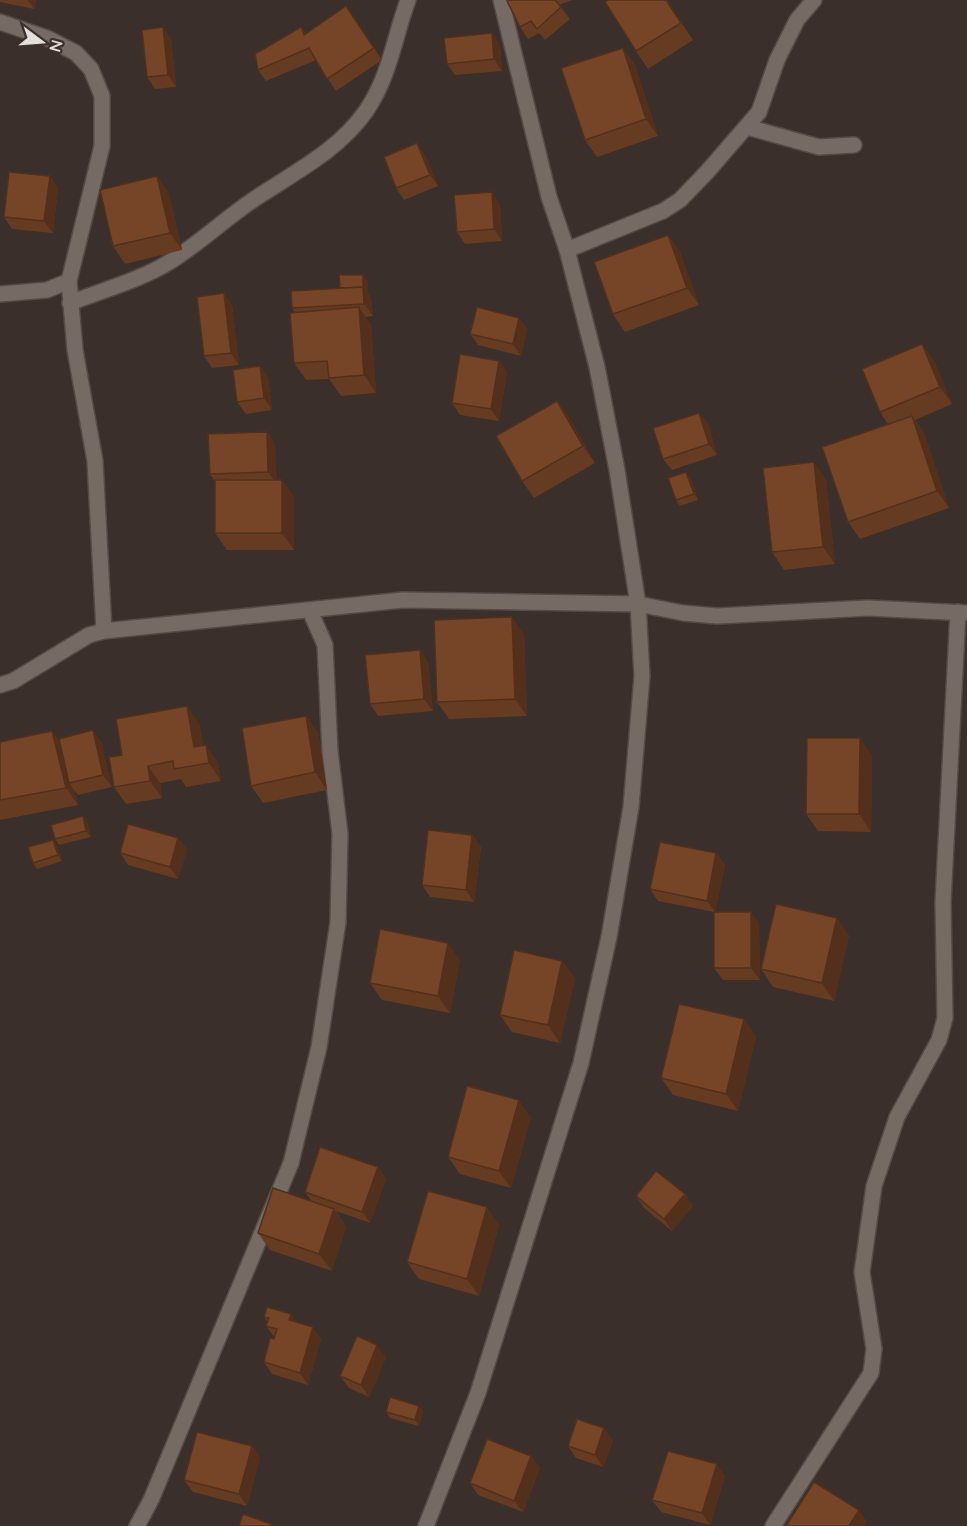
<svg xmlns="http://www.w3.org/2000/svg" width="967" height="1526" viewBox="0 0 967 1526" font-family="Quicksand,sans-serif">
	<rect width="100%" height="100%" fill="#3a2f2a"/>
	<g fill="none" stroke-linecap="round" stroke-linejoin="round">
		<!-- minor casing -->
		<g stroke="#544b46" stroke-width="18">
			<g id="minor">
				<path d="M0,22L47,38L76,53L91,69L102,96V146L69,281L75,350L95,461L104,631"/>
				<path d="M747,127L819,147L854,145"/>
				<path d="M567,250L663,211L680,200L707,172L759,112L777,60L797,20L814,0"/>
				<path d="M0,294L47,290L69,281"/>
				<path d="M70,303C103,290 141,280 171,261C201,242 227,217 256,198C295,172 339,150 366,111C390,76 394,38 408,0"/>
				<path d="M0,685L13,681L89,635L104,631L403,600L638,604L683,613L717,616L868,608L967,613"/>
				<path d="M137,1526L151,1500L291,1163L319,1047L338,922L340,834L330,751L325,645L310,611"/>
				<path d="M426,1526L478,1393L581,1063L609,937L631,807L642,676L638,604L617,470L597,367L567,250L549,197L501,0"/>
				<path d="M773,1526L871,1373L874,1349L862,1272L874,1186L897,1117L939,1040L945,1018L943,902L958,612"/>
			</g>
		</g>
		<!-- minor -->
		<use href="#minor" stroke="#766a64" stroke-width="15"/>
	</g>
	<!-- wall -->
	<g fill="#653b22">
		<path d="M0,0H36L34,9L0,2Z"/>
		<path d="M510,0H572L559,5L570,19L545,40L539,33L528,39L520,27Z"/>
		<path d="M608,0H667L693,40L648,69L636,51Z"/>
		<path d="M354,18L382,60L336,91L316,60L266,81L258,70L301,27L305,34Z"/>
		<path d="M171,39L176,87L155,89L147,77Z"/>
		<path d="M500,45L502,71L455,75L447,64Z"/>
		<path d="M623,48L635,65L658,136L597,157L585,140Z"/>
		<path d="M425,155L438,186L404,200L396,188Z"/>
		<path d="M50,176L58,188L53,233L12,229L4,217Z"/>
		<path d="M157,176L169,194L182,250L125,264L113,246Z"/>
		<path d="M500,204L502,241L465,244L457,232Z"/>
		<path d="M668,235L680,252L699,305L625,332L613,314Z"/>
		<path d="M368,281V293L371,299L373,316L365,317L371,325L376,393L341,396L329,379L306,380L294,363L295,312L292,308Z"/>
		<path d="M232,305L239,365L212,368L204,356Z"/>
		<path d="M519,318L527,329L521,356L478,345L470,334Z"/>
		<path d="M922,344L934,361L952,404L915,420L924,433L949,508L860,539L848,522L888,424L880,412Z"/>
		<path d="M499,361L507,372L499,421L460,415L452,403Z"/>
		<path d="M260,366L268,378L272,410L246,414L237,402Z"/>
		<path d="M557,401L569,418L595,463L534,498L522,481Z"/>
		<path d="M699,413L708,424L717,455L672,470L663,459Z"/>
		<path d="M267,432L275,444L276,480H282L294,497V550H227L215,533V482L210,474Z"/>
		<path d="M690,478L698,500L680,506L676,500Z"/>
		<path d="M826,479L835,564L784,570L772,552Z"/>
		<path d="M524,634L527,716L449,719L437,702Z"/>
		<path d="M420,650L428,662L433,711L378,716L370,704Z"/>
		<path d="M306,716L318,733L327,790L263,803L251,786Z"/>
		<path d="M199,723L203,745L218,762L221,781L186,787L181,779L160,783L162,798L126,804L114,787L122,755Z"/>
		<path d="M52,731L59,741L101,742L112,787L78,795L74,790L78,805L0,820V742Z"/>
		<path d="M872,755L871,832L818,831L806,814Z"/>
		<path d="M87,822L91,837L59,845L55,839Z"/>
		<path d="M472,835L481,847L474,902L430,897L422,885Z"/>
		<path d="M178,838L187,850L178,879L128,865L120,853Z"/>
		<path d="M53,840L57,846L62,861L37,869L33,863Z"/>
		<path d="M716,853L725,865L715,912L759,923L760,980H723L714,968V912L658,901L650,889Z"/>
		<path d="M849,935L834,1001L773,987L761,969Z"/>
		<path d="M460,960L450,1013L382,1000L370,983Z"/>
		<path d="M562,961L575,978L560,1043L512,1032L500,1015Z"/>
		<path d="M756,1036L738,1111L673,1095L661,1078Z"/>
		<path d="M531,1117L511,1188L460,1174L448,1157Z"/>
		<path d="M378,1167L386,1179L370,1223L336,1211L346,1227L332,1271L270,1250L258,1233L312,1202L305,1192Z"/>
		<path d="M685,1194L693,1206L672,1231L644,1208L636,1196Z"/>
		<path d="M499,1225L479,1296L419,1279L407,1262Z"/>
		<path d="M264,1317L297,1323L321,1339L308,1385L272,1374L264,1362L275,1338L266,1326L267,1322Z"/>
		<path d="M386,1357L369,1397L349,1388L340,1376Z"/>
		<path d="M419,1406L423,1412L419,1426L390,1418L386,1412Z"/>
		<path d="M613,1440L603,1467L576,1458L568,1446Z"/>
		<path d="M252,1446L260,1458L247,1506L193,1492L184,1480Z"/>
		<path d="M531,1456L540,1468L523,1512L478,1495L470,1483Z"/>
		<path d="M725,1476L710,1525L661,1512L652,1500Z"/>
	</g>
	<!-- shaded-wall -->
	<g fill="#53301b">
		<path d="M28,0H36L34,9Z"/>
		<path d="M666,0H667L693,40L681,23Z"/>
		<path d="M163,27L171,39L176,87L168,75Z"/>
		<path d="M492,33L500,45L502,71L494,59Z"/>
		<path d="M623,48L635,65L658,136L646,119Z"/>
		<path d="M417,143L425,155L438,186L430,175Z"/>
		<path d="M50,176L58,188L53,233L44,221Z"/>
		<path d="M157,176L169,194L182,250L170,233Z"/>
		<path d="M492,192L500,204L502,241L494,229Z"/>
		<path d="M668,235L680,252L699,305L687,288Z"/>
		<path d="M363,275L368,281V293L371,299L373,316L364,304Z"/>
		<path d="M224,293L232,305L239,365L231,353Z"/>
		<path d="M359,307L371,325L376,393L364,375Z"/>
		<path d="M519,318L527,329L521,356L513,344Z"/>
		<path d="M922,344L934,361L952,404L940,387Z"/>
		<path d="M499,361L507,372L499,421L491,409Z"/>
		<path d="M260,366L268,378L272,410L264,398Z"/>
		<path d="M557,401L569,418L595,463L583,446Z"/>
		<path d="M699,413L708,424L717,455L709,444Z"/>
		<path d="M912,416L924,433L949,508L937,491Z"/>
		<path d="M267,432L275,444L277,484L268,472Z"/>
		<path d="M814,462L826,479L835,564L823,547Z"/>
		<path d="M686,472L690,478L698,500L694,494Z"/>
		<path d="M282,480L294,497V550L282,533Z"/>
		<path d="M512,617L524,634L527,716L515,699Z"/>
		<path d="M420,650L428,662L433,711L424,699Z"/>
		<path d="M187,706L199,723L206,764L194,747Z"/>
		<path d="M306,716L318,733L327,790L315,772Z"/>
		<path d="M93,730L101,742L112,787L103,775Z"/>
		<path d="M52,731L64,748L69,783L74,790L78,805L66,788Z"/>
		<path d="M860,738L872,755L871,832L859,814Z"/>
		<path d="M206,745L218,762L221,781L209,763Z"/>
		<path d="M148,766L160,783L162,798L150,781Z"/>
		<path d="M83,816L87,822L91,837L86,831Z"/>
		<path d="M472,835L481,847L474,902L466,890Z"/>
		<path d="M178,838L187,850L178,879L170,867Z"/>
		<path d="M53,840L57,846L62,861L58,855Z"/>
		<path d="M716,853L725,865L715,912L707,901Z"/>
		<path d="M751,912L759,923L760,980L751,968Z"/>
		<path d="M837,918L849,935L834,1001L822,983Z"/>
		<path d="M448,943L460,960L450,1013L438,996Z"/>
		<path d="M562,961L575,978L560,1043L548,1025Z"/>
		<path d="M744,1019L756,1036L738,1111L726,1094Z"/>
		<path d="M519,1100L531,1117L511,1188L499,1171Z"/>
		<path d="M378,1167L386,1179L370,1223L362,1212Z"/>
		<path d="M685,1194L693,1206L672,1231L664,1219Z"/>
		<path d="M487,1207L499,1225L479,1296L467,1279Z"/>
		<path d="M334,1209L346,1227L332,1271L319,1254Z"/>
		<path d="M291,1314L299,1326L289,1320Z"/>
		<path d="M313,1327L321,1339L308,1385L300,1373Z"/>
		<path d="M377,1345L386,1357L369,1397L361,1385Z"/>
		<path d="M419,1406L423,1412L419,1426L415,1420Z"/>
		<path d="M604,1428L613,1440L603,1467L595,1455Z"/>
		<path d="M252,1446L260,1458L247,1506L239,1494Z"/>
		<path d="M531,1456L540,1468L523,1512L514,1501Z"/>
		<path d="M717,1464L725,1476L710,1525L702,1513Z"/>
		<path d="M859,1510L867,1522L864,1526H849Z"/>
	</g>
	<!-- building -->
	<g fill="#764527" stroke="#53301b" stroke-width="1.5">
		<path d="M510,0H555L561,7L537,29L531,21L520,27L507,1Z"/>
		<path d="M608,0H666L681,23L636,51L605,2Z"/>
		<path d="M346,6L374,48L327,79L309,48L258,70L255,54L301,27L304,35Z"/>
		<path d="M163,27L168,75L147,77L142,30Z"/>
		<path d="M492,33L494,59L447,64L444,38Z"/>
		<path d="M623,48L646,119L585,140L561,68Z"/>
		<path d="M417,143L430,175L396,188L384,157Z"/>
		<path d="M9,172L50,176L44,221L4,217Z"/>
		<path d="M157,176L170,233L113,246L100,190Z"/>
		<path d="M492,192L494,229L457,232L454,195Z"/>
		<path d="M668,235L687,288L613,314L594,262Z"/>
		<path d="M339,275H363V287L340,288Z"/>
		<path d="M363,287L364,304L292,308L291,291Z"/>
		<path d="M224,293L231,353L204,356L197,297Z"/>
		<path d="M359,307L364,375L329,378L327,361L294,363L290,313Z"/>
		<path d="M477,307L519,318L513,344L470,334Z"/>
		<path d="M922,344L940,387L880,412L862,369Z"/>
		<path d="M460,354L499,361L491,409L452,403Z"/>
		<path d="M260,366L264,398L237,402L233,370Z"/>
		<path d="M557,401L583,446L522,481L496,436Z"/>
		<path d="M699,413L709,444L663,459L653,428Z"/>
		<path d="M912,416L937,491L848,522L822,447Z"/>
		<path d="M267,432L268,472L210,474L208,434Z"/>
		<path d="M814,462L823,547L772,552L763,468Z"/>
		<path d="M686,472L694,494L676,500L668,478Z"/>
		<rect x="215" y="480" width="67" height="53"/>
		<path d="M512,617L515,699L437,702L434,620Z"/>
		<path d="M420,650L424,699L370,704L365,655Z"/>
		<path d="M187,706L194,747L206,745L209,763L174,769L173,761L148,766L150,781L114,787L109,757L122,755L116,719Z"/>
		<path d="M306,716L315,772L251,786L242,728Z"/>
		<path d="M93,730L103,775L69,783L59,739Z"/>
		<path d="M52,731L66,788L0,800V742Z"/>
		<path d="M807,738H860L859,814H806Z"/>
		<path d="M83,816L86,831L55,839L51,825Z"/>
		<path d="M128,824L178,838L170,867L120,853Z"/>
		<path d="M428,830L472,835L466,890L422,885Z"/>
		<path d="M53,840L58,855L33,863L28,847Z"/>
		<path d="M660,842L716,853L707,901L650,889Z"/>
		<path d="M776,904L837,918L822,983L761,969Z"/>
		<rect x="714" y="912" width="37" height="56"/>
		<path d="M380,929L448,943L438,996L370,983Z"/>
		<path d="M514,950L562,961L548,1025L500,1015Z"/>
		<path d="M679,1004L744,1019L726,1094L661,1078Z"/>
		<path d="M467,1086L519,1100L499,1171L448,1157Z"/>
		<path d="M320,1147L378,1167L362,1212L305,1192Z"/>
		<path d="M656,1171L685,1194L664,1219L636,1196Z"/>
		<path d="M273,1188L334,1209L319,1254L258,1233Z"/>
		<path d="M428,1191L487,1207L467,1279L407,1262Z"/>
		<path d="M267,1307L291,1314L289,1320L313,1327L300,1373L264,1362L270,1338L274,1339L277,1329L266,1326L269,1318L264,1317Z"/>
		<path d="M357,1336L377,1345L361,1385L340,1376Z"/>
		<path d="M390,1397L419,1406L415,1420L386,1412Z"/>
		<path d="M577,1419L604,1428L595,1455L568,1446Z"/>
		<path d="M197,1432L252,1446L239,1494L184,1480Z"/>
		<path d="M487,1439L531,1456L514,1501L470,1483Z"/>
		<path d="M668,1451L717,1464L702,1513L652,1500Z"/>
		<path d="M814,1482L859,1510L849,1526H786Z"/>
		<path d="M243,1514L271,1524L270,1526H239Z"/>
	</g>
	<!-- north arrow -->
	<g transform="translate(42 42) rotate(106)" stroke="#3a2f2a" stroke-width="4.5" paint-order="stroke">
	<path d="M0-4.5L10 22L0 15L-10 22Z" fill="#e5dedb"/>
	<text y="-9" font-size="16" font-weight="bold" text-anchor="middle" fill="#e5dedb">N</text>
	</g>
</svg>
